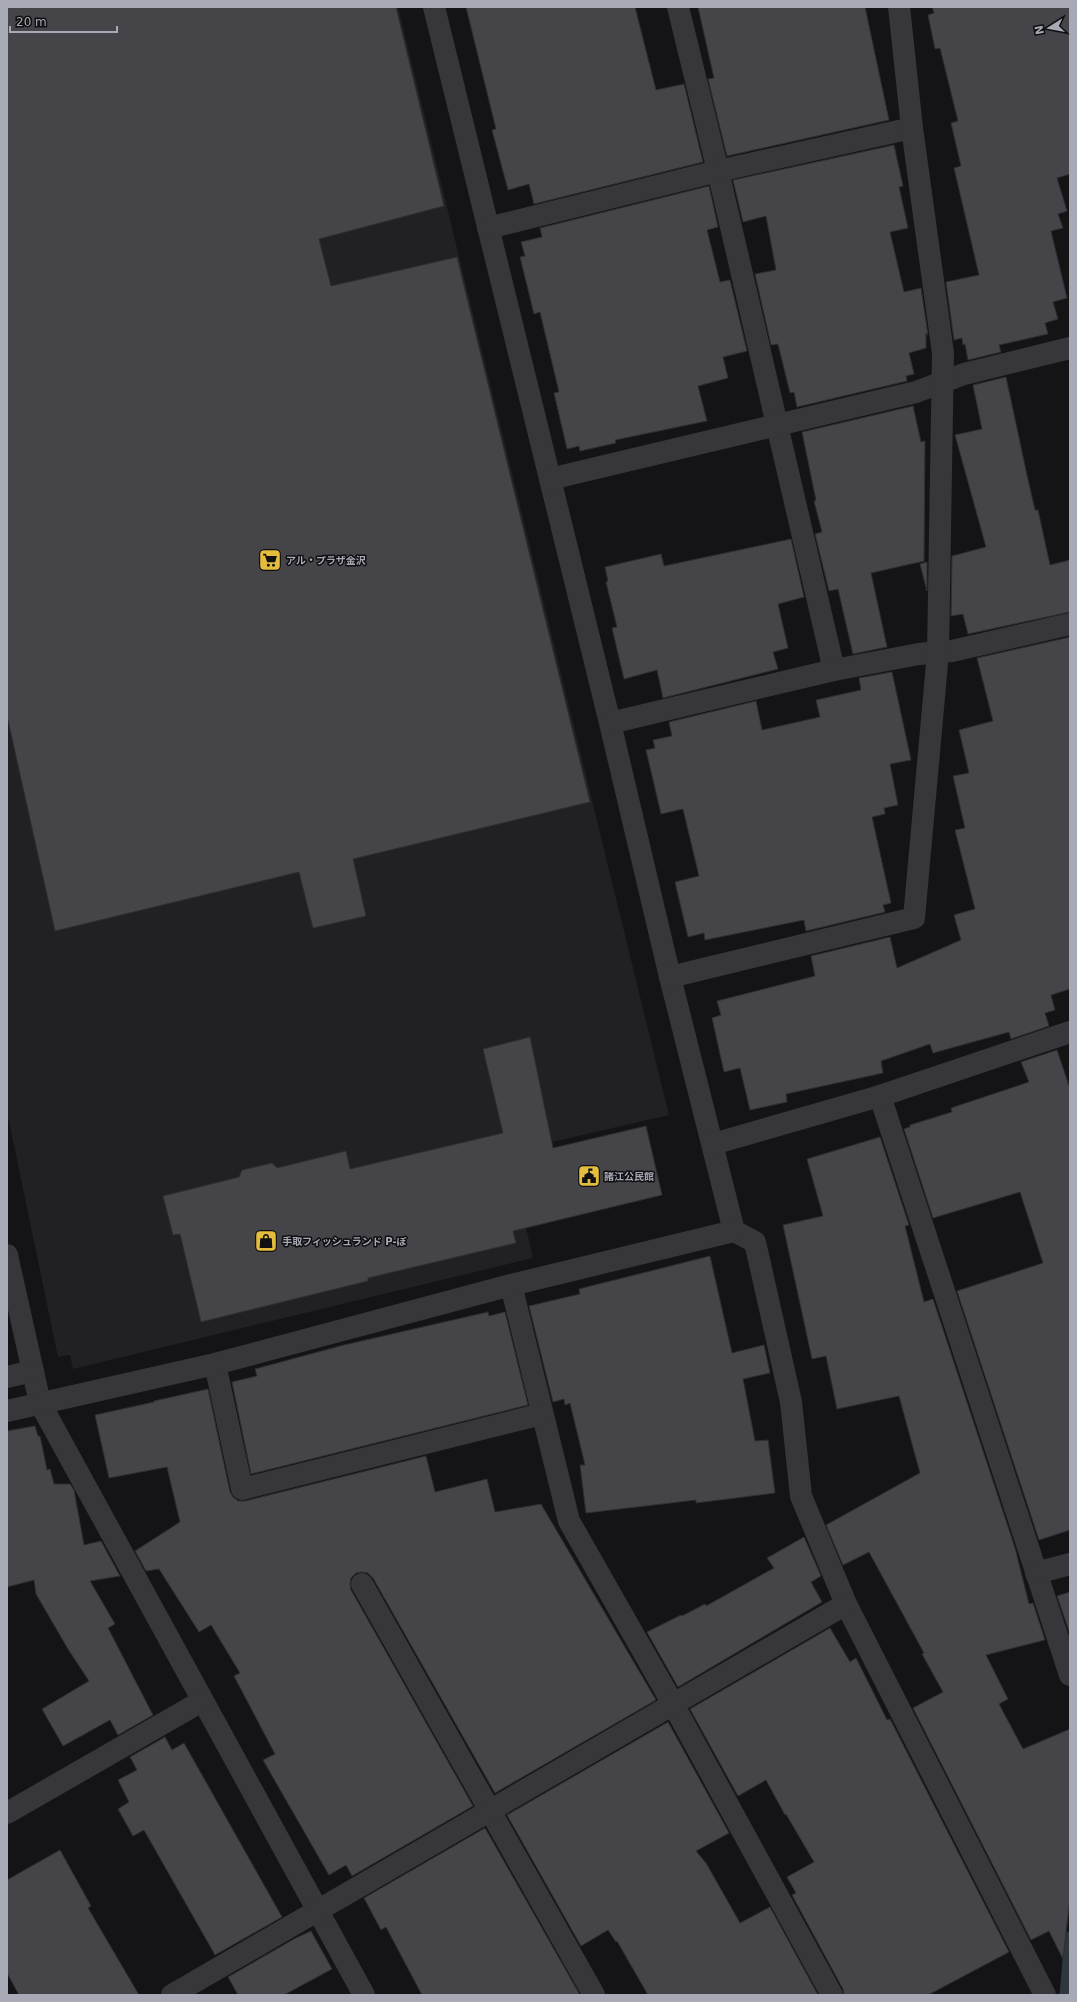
<svg xmlns="http://www.w3.org/2000/svg" width="1077" height="2002" viewBox="0 0 1077 2002" font-family="'DejaVu Sans','Noto Sans JP',sans-serif">
	<rect width="100%" height="100%" fill="#141416"/>
	<!-- built -->
	<path fill="#212023" d="M7,7H398L669,1115L509,1152L533,1258L73,1369L70,1355L58,1357L7,1112Z"/>
	<g fill="none" stroke-linecap="round" stroke-linejoin="round">
		<!-- stream -->
		<path stroke="#2e363e" stroke-width="11" d="M1065,1995L1070,1937"/>
	</g>
	<!-- building -->
	<g fill="#444449" stroke="#2f2e32">
		<path d="M7,7H396L444,206L319,239L331,286L457,257L590,802L353,859L366,916L313,928L299,872L55,931L7,716Z"/>
		<path d="M466,7H635L656,90L684,84L703,162L534,204L529,184L508,190L492,130L496,129Z"/>
		<path d="M698,7H865L889,120L727,156L708,79L714,78Z"/>
		<path d="M932,7H1070V174L1057,178L1067,211L1058,214L1063,228L1051,231L1067,298L1053,302L1058,319L1045,323L1048,334L999,345L1001,352L968,360L965,344L963,345L962,338L954,340L946,282L979,275L954,168L961,166L951,123L958,121L940,48L935,49L928,15L934,13Z"/>
		<path d="M894,145L903,186L899,187L908,228L890,232L904,292L921,288L928,335L926,333V348L909,353L914,374L906,376L907,381L797,407L794,392L790,393L778,344L771,345L755,274L776,270L766,216L743,222L733,180Z"/>
		<path d="M709,186L718,227L707,230L720,282L730,280L747,351L723,357L728,378L698,386L707,421L615,440L616,443L580,451L579,446L567,449L554,393L559,392L540,312L534,314L520,257L525,256L521,242L542,237L540,228Z"/>
		<path d="M1006,377L1027,475L1035,510H1038L1050,565L1070,560V612L968,634L963,614L951,616L952,556L986,547L955,435L982,429L973,385Z"/>
		<path d="M913,406L921,442L925,441L924,561L871,573L887,647L853,654L838,589L829,591L815,534L822,532L814,501L816,500L802,432Z"/>
		<path d="M791,539L804,597L778,604L788,648L773,652L778,669L663,698L657,670L624,679L612,628L617,627L606,582L608,581L605,567L661,554L664,566Z"/>
		<path d="M927,562V591L920,564Z"/>
		<path d="M1070,637V989L1051,995L1055,1010L1045,1013L1049,1026L1011,1039L1009,1032L933,1053L930,1044L881,1061L883,1073L786,1094L787,1102L750,1110L740,1068L724,1072L712,1018L721,1015L717,1001L815,976L811,956L890,937L897,968L961,940L954,915L975,909L955,830L965,828L953,776L969,773L959,730L993,721L977,658Z"/>
		<path d="M892,672L911,760L890,764L898,805L884,808L885,814L872,817L891,903L883,905L885,912L806,931L804,920L705,940L704,933L688,937L675,882L699,876L683,809L661,814L646,750L655,748L653,740L672,736L669,722L756,701L762,730L820,717L816,700L861,690L859,678Z"/>
		<path d="M530,1037L553,1148L646,1126L662,1195L513,1231L516,1243L368,1278V1281L201,1322L180,1234L173,1235L163,1196L239,1177L242,1170L272,1163L277,1168L346,1151L350,1169L503,1133L483,1049Z"/>
		<path d="M1057,1050L1070,1089V1530L1039,1540L957,1291L1043,1263L1020,1192L933,1218L904,1129L910,1127V1125L952,1112L951,1108L1029,1082L1021,1062Z"/>
		<path d="M880,1137L909,1225L905,1226L924,1302L933,1299L1015,1548L1029,1604L1033,1603L1045,1640L986,1655L1008,1699L999,1704L1023,1749L1070,1729V1898L1063,1959L1049,1931L1031,1940L913,1708L943,1692L922,1654L924,1653L869,1552L843,1565L826,1525L920,1473L899,1396L837,1409L826,1356L812,1359L783,1225L823,1216L807,1159Z"/>
		<path d="M710,1256L732,1353L764,1345L770,1373L743,1379L755,1441L768,1440L775,1493L696,1503V1500L586,1513L580,1465H585L570,1403L565,1405L564,1399L553,1402L529,1306L580,1294L579,1289Z"/>
		<path d="M488,1312L489,1316L505,1312L528,1405L251,1474L232,1382L257,1376L255,1369L344,1345Z"/>
		<path d="M208,1389L230,1492L233,1497L238,1501H245L426,1456L435,1492L487,1479L495,1512L541,1504L656,1700L495,1793L373,1578L368,1573L362,1572L356,1573L351,1578L350,1584L351,1590L473,1806L352,1876L346,1865L329,1875L263,1760L275,1754L234,1676L240,1673L211,1625L199,1632L159,1569L146,1571L135,1551L180,1522L167,1467L109,1478L95,1415L154,1402V1401Z"/>
		<path d="M35,1426L38,1436H40L47,1470L50,1469L54,1484H70L74,1490L84,1545L101,1541L120,1576L90,1581L115,1624L108,1628L153,1715L118,1735L110,1720L63,1746L42,1709L89,1681L68,1649L36,1594L34,1580L7,1587V1431Z"/>
		<path d="M804,1537L821,1576L811,1582L822,1602L678,1687L647,1632L681,1615L682,1616L705,1604L706,1606L774,1568L767,1558Z"/>
		<path d="M1070,1592V1634L1057,1596Z"/>
		<path d="M830,1628L850,1662L856,1658L887,1720L890,1719L1009,1952L928,1995H844L843,1989L792,1895L796,1893L787,1877L814,1862L786,1814L785,1815L766,1780L738,1796L690,1709Z"/>
		<path d="M668,1722L729,1833L696,1851L706,1863L740,1923L770,1907L818,1995H648L617,1941L616,1942L608,1930L581,1946L507,1815Z"/>
		<path d="M165,1737L172,1750L184,1743L282,1917L215,1955L144,1830L133,1836L118,1809L129,1802L118,1780L137,1770L130,1757Z"/>
		<path d="M485,1828L580,1995H422L386,1927L381,1930L364,1898Z"/>
		<path d="M60,1850L91,1906L88,1908L139,1995H19L7,1973V1880Z"/>
		<path d="M311,1931L332,1969L284,1995H238L228,1977L294,1939Z"/>
	</g>
	<g fill="none" stroke-linecap="round" stroke-linejoin="round">
		<!-- minor -->
		<g stroke="#36363b" stroke-width="22">
			<path d="M434,7L610,723L670,977L734,1231L755,1242L791,1402L801,1496L846,1604L1045,1995"/>
			<path d="M678,7L718,171L834,670"/>
			<path d="M488,228L718,171L912,128"/>
			<path d="M550,479L916,392L964,374L1070,348"/>
			<path d="M610,723L834,670L919,654L952,651L1070,624"/>
			<path d="M670,977L914,918L938,653L943,353L912,128L899,7"/>
			<path d="M880,1096L1070,1675"/>
			<path d="M713,1144L880,1096L1070,1032"/>
			<path d="M7,1255L40,1403L364,1995"/>
			<path d="M511,1285L569,1521L673,1704L832,1995"/>
			<path d="M215,1364L242,1489L542,1414"/>
			<path d="M7,1377L33,1371"/>
			<path d="M7,1411L215,1364L511,1285L734,1231"/>
			<path d="M1036,1573L1070,1564"/>
			<path d="M362,1584L594,1995"/>
			<path d="M7,1813L202,1701"/>
			<path d="M172,1995L846,1604"/>
		</g>
	</g>
	<!-- icons -->
	<defs>
		<g id="supermarket-square" transform="scale(1.15)"><rect x="-9" y="-9" width="18" height="18" rx="4" fill="#e4bd3e" stroke="#0f0f11"/><path d="M-6-5.5h2.5l.6 2H6L4.5 2H-2.5L-4.4-4H-6ZM-1.5 3.2a1.3 1.3 0 1 0 .1 0ZM3 3.2a1.3 1.3 0 1 0 .1 0Z" fill="#111"/></g>
		<g id="civic-square" transform="scale(1.15)"><rect x="-9" y="-9" width="18" height="18" rx="4" fill="#e4bd3e" stroke="#0f0f11"/><path d="M-.6-6.5H3V-4.5H.6V-3L4-1V1h2V6H-6V1h2V-1L-.6-3ZM-1.2 2.5V6h2.4V2.5Z" fill="#111"/></g>
		<g id="shop-square" transform="scale(1.15)"><rect x="-9" y="-9" width="18" height="18" rx="4" fill="#e4bd3e" stroke="#0f0f11"/><path d="M-5-2.5h2.3a2.7 3.5 0 0 1 5.4 0H5L5.5 6h-11ZM-1.5-2.5h3a1.5 2.3 0 0 0-3 0Z" fill="#111"/></g>
	</defs>
	<g fill-rule="evenodd">
		<use href="#supermarket-square" x="270" y="560"/>
		<use href="#civic-square" x="589" y="1176"/>
		<use href="#shop-square" x="266" y="1241"/>
	</g>
	<g text-anchor="middle" stroke-width="3" stroke-linejoin="round" paint-order="stroke">
		<!-- poi labels -->
		<g font-size="10" font-weight="bold" fill="#a7aab5" stroke="#0f0f11" text-anchor="start">
			<text x="286" y="564">アル・プラザ金沢</text>
			<text x="604" y="1180">諸江公民館</text>
			<text x="282" y="1245">手取フィッシュランド P-ぽ</text>
		</g>
	</g>
	<!-- border -->
	<rect width="1077" height="2002" fill="none" stroke="#a7aab5" stroke-width="16"/>
	<!-- north arrow -->
	<g transform="translate(1049 28) rotate(259)" stroke="#0f0f11" stroke-width="3" paint-order="stroke">
	<path d="M0-3L7 15L0 10L-7 15Z" fill="#a7aab5"/>
	<text y="-6" font-size="11" font-weight="bold" text-anchor="middle" fill="#a7aab5">N</text>
	</g>
	<!-- scale -->
	<path d="M10 26v6h107v-6" fill="none" stroke="#a7aab5" stroke-width="2"/>
	<text x="16" y="26" font-size="12" fill="#a7aab5" stroke="#0f0f11" stroke-width="3" paint-order="stroke">20 m</text>
</svg>
